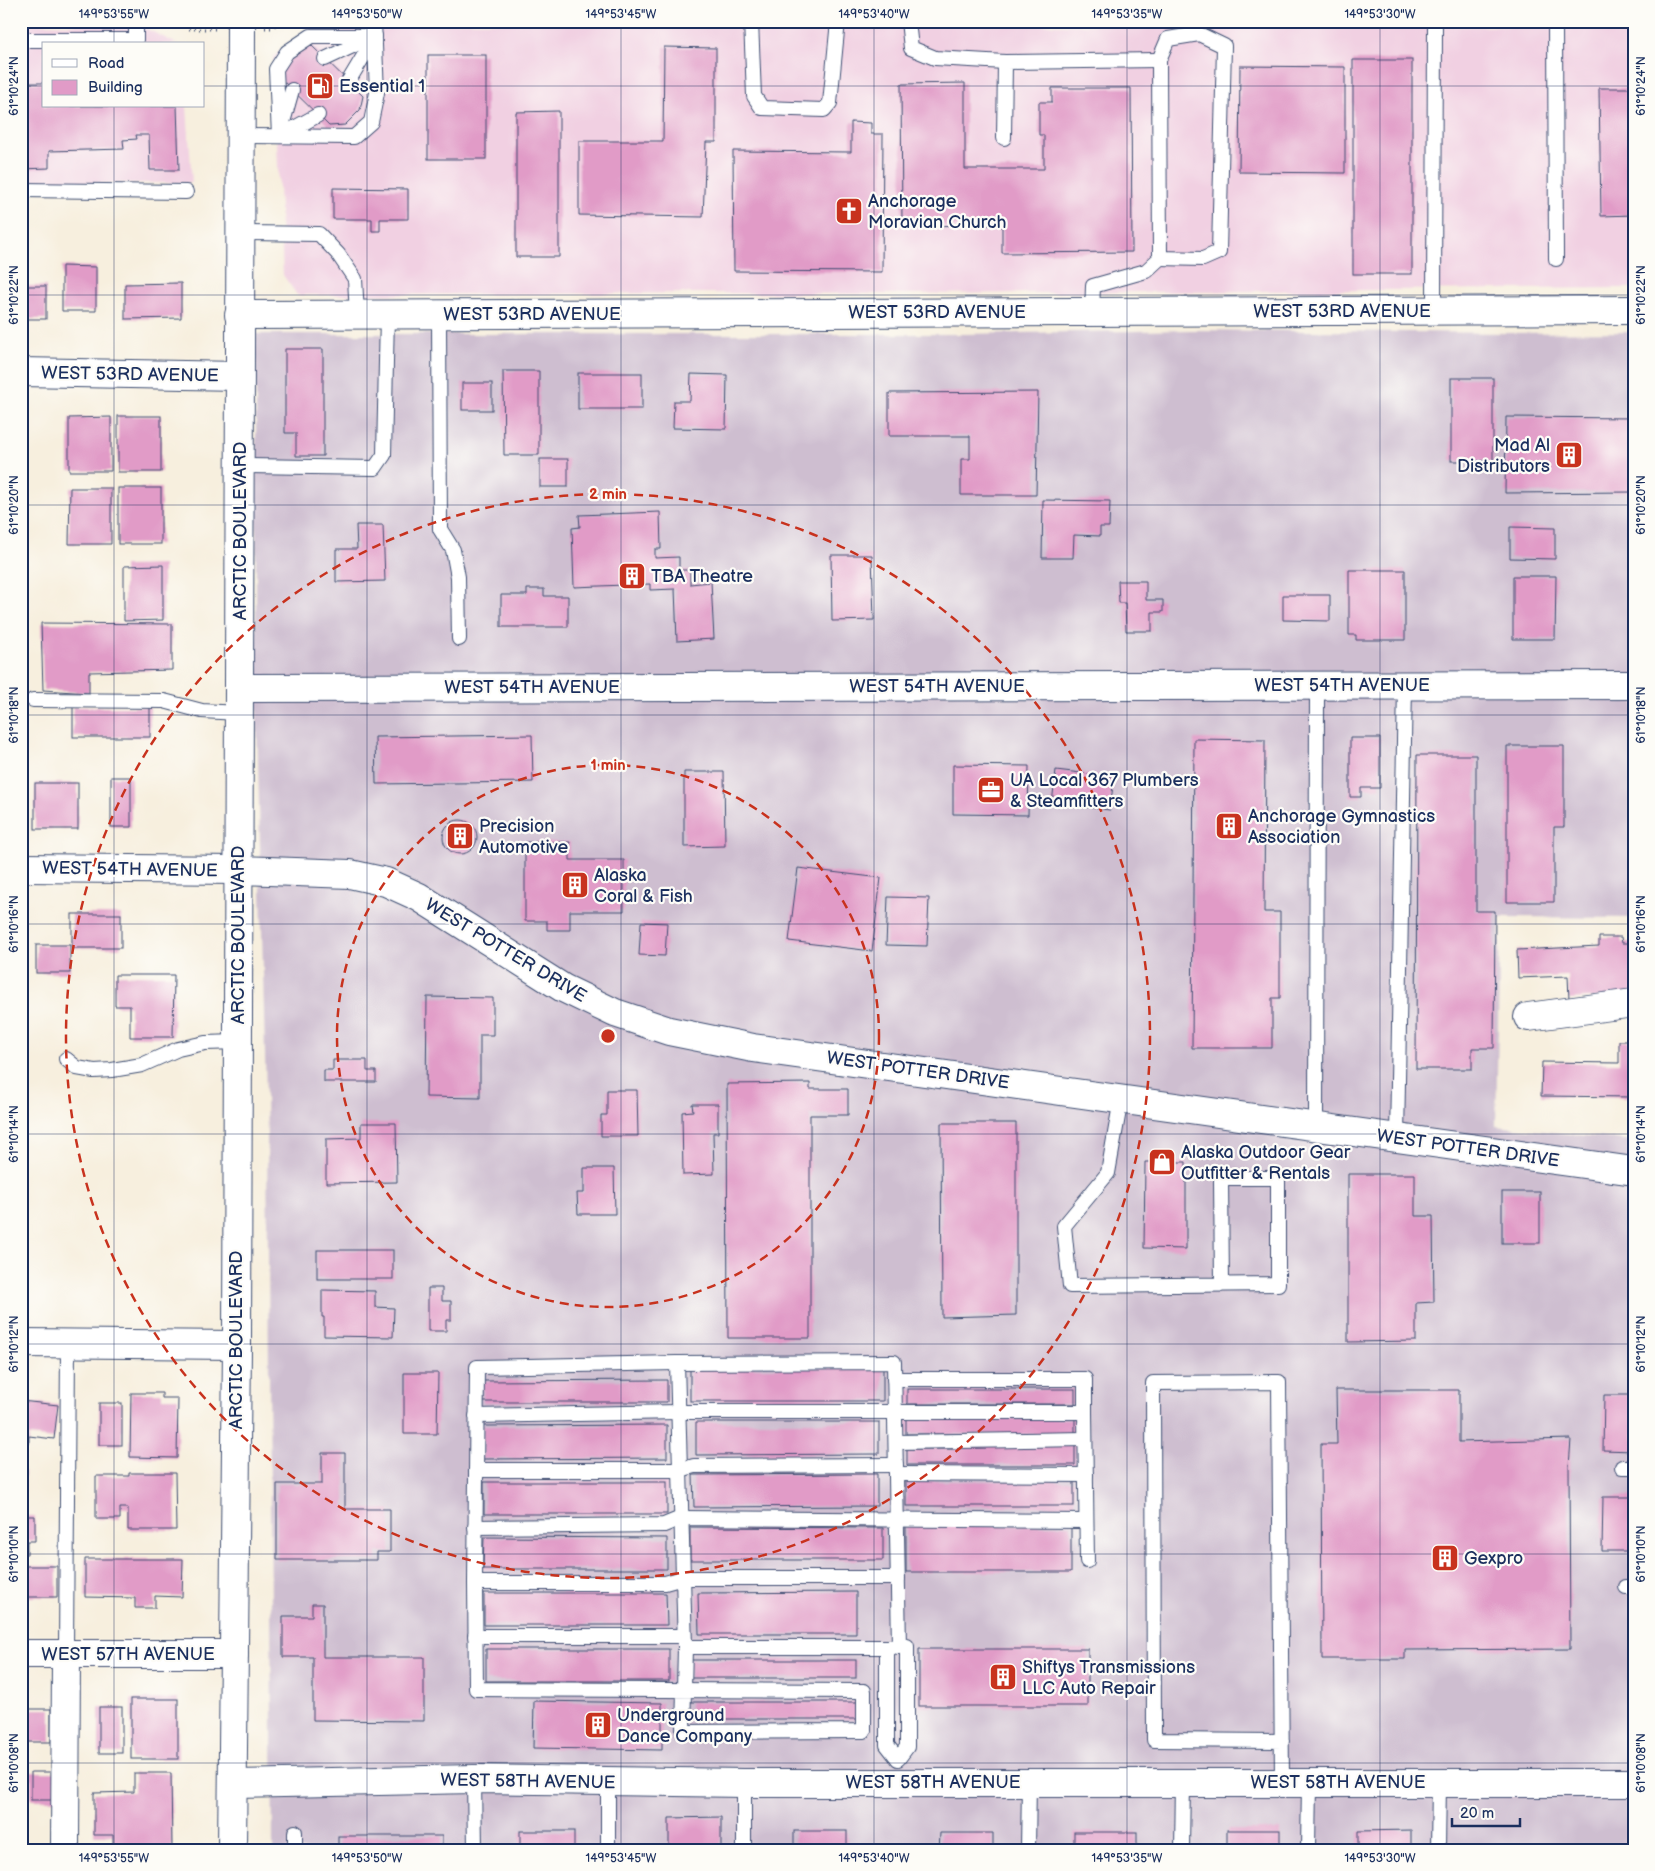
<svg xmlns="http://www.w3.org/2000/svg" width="1655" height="1871" viewBox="0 0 1655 1871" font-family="'Balsamiq Sans',sans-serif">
	<rect width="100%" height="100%" fill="#fdfcf7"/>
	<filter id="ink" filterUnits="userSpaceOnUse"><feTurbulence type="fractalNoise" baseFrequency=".02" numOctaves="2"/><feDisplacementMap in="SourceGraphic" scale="10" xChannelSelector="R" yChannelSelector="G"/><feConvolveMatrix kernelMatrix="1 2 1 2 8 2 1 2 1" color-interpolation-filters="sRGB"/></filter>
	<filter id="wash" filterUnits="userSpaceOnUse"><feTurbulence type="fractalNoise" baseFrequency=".0096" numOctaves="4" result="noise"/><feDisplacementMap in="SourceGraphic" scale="20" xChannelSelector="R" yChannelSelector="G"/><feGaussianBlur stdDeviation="1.12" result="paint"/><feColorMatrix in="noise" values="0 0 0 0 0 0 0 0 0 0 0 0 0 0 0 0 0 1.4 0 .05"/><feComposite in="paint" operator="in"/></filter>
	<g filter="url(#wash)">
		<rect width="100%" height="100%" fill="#f7efde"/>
		<!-- built -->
		<g fill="#f1d0e2">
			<path d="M316,22L1634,27V288L903,294L702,293L297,295L283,275L273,57Z"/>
			<path d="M21,24L139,25L177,44H44V106H187L192,183H21Z"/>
		</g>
		<!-- industrial -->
		<path fill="#cebed0" d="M1194,330L1507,333L1634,332V918L1500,917L1496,1126L1634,1141V1850H273L267,1140L256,677V334H963Z"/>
		<g id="blocks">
			<!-- building -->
			<g fill="#e19bc7">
				<path d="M308,42L363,96L360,110L345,125L329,126L276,74Z"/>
				<path d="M664,47L716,48V142H706L703,217L579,215V141H663Z"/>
				<rect x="428" y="55" width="58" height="104"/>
				<rect x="1353" y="60" width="59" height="214"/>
				<path d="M1240,66L1345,67V173L1239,172Z"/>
				<path d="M21,83H44V106H177L179,170H150L149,135H136L137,139L123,140L124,149L49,151V168L21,169Z"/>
				<path d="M965,83V169H1044V135H1039V102H1052V88H1131L1132,252L1002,253V225L902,226L901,84Z"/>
				<path d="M1599,88H1634V215L1601,216Z"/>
				<path d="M559,111V257H516V112Z"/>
				<path d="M851,122L871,123V134H883L882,272L734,271L733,151L851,152Z"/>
				<path d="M333,188L408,189V219H380V231H372V219H333Z"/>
				<path d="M62,266L96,267V311H62Z"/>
				<path d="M181,283V318L125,319V284Z"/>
				<rect x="21" y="286" width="25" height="33"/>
				<path d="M285,349H323V456H296V433H285Z"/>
				<path d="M503,371H539V455H504Z"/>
				<rect x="578" y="373" width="64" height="36"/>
				<path d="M691,374L727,375L726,429L673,428L674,401H690Z"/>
				<rect x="1451" y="378" width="42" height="83"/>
				<rect x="462" y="383" width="30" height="27"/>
				<path d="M1038,392L1036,495H961V459H970V436H889V393Z"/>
				<rect x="118" y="416" width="43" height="56"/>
				<path d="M111,417V471H69V418Z"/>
				<path d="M1506,417L1634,418V492L1505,493Z"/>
				<rect x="540" y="459" width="28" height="28"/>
				<path d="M70,488H111V544H69Z"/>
				<rect x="118" y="488" width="43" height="56"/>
				<path d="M1043,500L1110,501L1109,527H1100V536L1074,535L1073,558H1042Z"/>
				<path d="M660,512L661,549H655V558L679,557V570H690V584L711,582L714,639L677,641L675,589L650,590V584L574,587L572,528L580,527L579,515Z"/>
				<path d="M356,525H383L385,581L336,582V549H357Z"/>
				<path d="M1510,527L1555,528V559L1510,558Z"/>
				<path d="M831,555H872L874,620L832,621Z"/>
				<path d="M163,565V620L124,621V566Z"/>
				<path d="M1349,570H1405V640H1356V635H1349Z"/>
				<path d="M1513,576H1556L1555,639H1513Z"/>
				<path d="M1118,581H1146V600H1163V612H1152V631H1126L1125,603H1119Z"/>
				<path d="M527,589H544V596H568V627H501V595H527Z"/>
				<path d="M1283,595H1330V621L1283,620Z"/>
				<path d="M41,623L172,624V670L89,672V693L43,690Z"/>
				<rect x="73" y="707" width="77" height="30"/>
				<path d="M532,735L533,782L376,784L375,737Z"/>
				<path d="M1350,738H1380V788H1361V797H1350Z"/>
				<path d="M1194,739L1265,740L1264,912H1280V998H1272V1048H1192Z"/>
				<path d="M1507,746H1564V827H1554V902H1507Z"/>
				<path d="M1417,755H1476V911H1495L1494,1048H1472V1069H1416Z"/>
				<path d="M953,765L1029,766L1028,815L953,814Z"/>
				<path d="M1056,770L1114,777L1110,810L1052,803Z"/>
				<path d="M684,772H724L725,846L684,847Z"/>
				<rect x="111" y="777" width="20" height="50"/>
				<rect x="35" y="783" width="43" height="46"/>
				<circle cx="460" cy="837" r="17"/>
				<path d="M525,842H570V860H624V911H570V930H547V921H525Z"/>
				<path d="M798,868L881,878L872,951L789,941Z"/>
				<path d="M888,897L929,898L927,946L886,945Z"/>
				<rect x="72" y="914" width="49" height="34"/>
				<path d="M641,922L667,923L665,956L639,955Z"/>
				<path d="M1599,937H1621L1622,943H1634V996L1569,999L1568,976L1518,978L1517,950L1599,946Z"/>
				<rect x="36" y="945" width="34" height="28"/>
				<path d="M115,975H174L173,1037H130V1006H115Z"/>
				<path d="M427,997L493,998V1035H480V1098L426,1097Z"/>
				<path d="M1619,1041H1634V1097L1541,1096L1542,1062L1619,1063Z"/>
				<path d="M333,1060H367V1071H376V1082H324V1070H333Z"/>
				<path d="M810,1083V1089H848V1115H810V1338H728L727,1084Z"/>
				<path d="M607,1090H637L638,1136H601V1115H607Z"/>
				<path d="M692,1104H718V1133H713L714,1174L683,1175L682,1112L693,1111Z"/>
				<path d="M361,1123H396L397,1182L326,1183V1139L361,1138Z"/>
				<path d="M941,1123H1016V1315L942,1317Z"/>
				<path d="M1145,1162H1186V1249L1144,1248Z"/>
				<path d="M584,1168H614L615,1214H578L577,1193H584Z"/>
				<path d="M1348,1174H1415V1216H1433L1434,1302L1416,1303V1341L1348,1342Z"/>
				<rect x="1502" y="1192" width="38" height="51"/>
				<rect x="317" y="1250" width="76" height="29"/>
				<path d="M428,1288H442V1301H451V1320H446V1331H428Z"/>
				<path d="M322,1290L375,1291V1307L394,1308L393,1337L324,1336V1317H322Z"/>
				<rect x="690" y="1368" width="193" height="33"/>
				<path d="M404,1373H438L437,1434H404Z"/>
				<path d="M667,1380V1402H483V1381Z"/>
				<rect x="907" y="1389" width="168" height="15"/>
				<path d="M1336,1390H1459V1442L1571,1439L1569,1467L1570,1649L1405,1650V1659H1322L1321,1444H1337Z"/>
				<path d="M131,1393H162V1398H178L177,1458L130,1457Z"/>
				<path d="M1604,1395H1634V1451L1603,1450Z"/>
				<path d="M21,1401L58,1405L54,1439L29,1436V1444L21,1443Z"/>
				<rect x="99" y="1403" width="23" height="42"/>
				<rect x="906" y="1419" width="169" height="15"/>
				<path d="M696,1422H879V1454L696,1455Z"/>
				<path d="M667,1425V1458L483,1459V1426Z"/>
				<path d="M960,1445H1075V1465H907V1449H960Z"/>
				<path d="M322,1453H345V1509H390V1552H377V1560H277V1484H322Z"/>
				<rect x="21" y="1471" width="4" height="20"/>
				<path d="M129,1473H175L176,1530H128V1508H120V1519H96V1476H129Z"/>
				<path d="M877,1474V1506L694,1507L693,1475Z"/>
				<rect x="906" y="1481" width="168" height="25"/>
				<rect x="484" y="1482" width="183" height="32"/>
				<path d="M1603,1497H1634V1551H1602Z"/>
				<path d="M21,1516H35V1541H27V1554H21Z"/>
				<path d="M1071,1525V1572H906V1526Z"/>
				<path d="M690,1527L883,1528V1560H690Z"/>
				<path d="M484,1537L667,1538V1569H483Z"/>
				<path d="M85,1559H183L182,1597L155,1596V1608H135V1598L85,1597Z"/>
				<rect x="21" y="1566" width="36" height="31"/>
				<path d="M856,1592V1634H699L698,1593Z"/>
				<path d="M484,1593H666L667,1625H484Z"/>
				<path d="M312,1604H323V1657H424V1721L313,1720V1657H283V1616H312Z"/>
				<rect x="486" y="1649" width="183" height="32"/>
				<rect x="919" y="1649" width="169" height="57"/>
				<rect x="690" y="1660" width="166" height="18"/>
				<rect x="131" y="1699" width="47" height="60"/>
				<path d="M534,1701L662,1703V1750L533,1748Z"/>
				<rect x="690" y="1702" width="167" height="17"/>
				<rect x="99" y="1707" width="23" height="46"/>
				<rect x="21" y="1709" width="30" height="33"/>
				<rect x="31" y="1772" width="25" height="28"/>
				<path d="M134,1773H171L172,1849L113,1850V1835H94V1793L134,1792Z"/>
				<path d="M721,1817V1850H669V1818Z"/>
				<rect x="1227" y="1830" width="53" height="20"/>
				<path d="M1411,1830V1850H1358V1831Z"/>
				<rect x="520" y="1831" width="54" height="19"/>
				<rect x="794" y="1831" width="53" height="19"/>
				<rect x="1074" y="1832" width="63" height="18"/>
				<path d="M940,1833H993V1850H939Z"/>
				<rect x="338" y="1836" width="104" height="14"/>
			</g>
		</g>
	</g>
	<g filter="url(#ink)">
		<use href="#blocks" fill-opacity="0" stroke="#3c4c71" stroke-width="1"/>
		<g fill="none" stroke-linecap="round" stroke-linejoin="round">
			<!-- service casing -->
			<g stroke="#3c4c71" stroke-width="16">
				<g id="service">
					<path d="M751,21L754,96L762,108L824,110L830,103L838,21"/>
					<path d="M908,21L911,48L935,58L1005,62"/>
					<path d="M1555,21L1556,259"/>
					<path d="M1199,34L1224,46L1219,252L1203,259L1160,258L1159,60L1168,39Z"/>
					<path d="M21,40H136V21"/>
					<path d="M325,59L372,37"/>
					<path d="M348,82L375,37"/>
					<path d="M282,126L292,90"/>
					<path d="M241,136L354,137L371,122L377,93L374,21"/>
					<path d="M279,136L276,69L287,52L311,36H375"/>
					<path d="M280,136L318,115"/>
					<path d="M1004,138L1005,62L1159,60"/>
					<path d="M21,190L186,192"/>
					<path d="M240,233L319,234L338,254L355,279L357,314"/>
					<path d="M1434,311L1435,21"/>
					<path d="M1092,312L1093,286L1146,271L1160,258"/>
					<path d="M439,314L440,529L453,550L458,577L459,639"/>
					<path d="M240,466L375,468L384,455L387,315"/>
					<path d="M33,700L164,701L202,711L238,713"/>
					<path d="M66,1059L77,1068L94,1071L112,1070L142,1065L178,1049L205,1043L237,1042"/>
					<path d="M1121,1099L1108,1173L1064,1226L1070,1286L1278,1284V1178H1221L1222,1285"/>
					<path d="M1316,1126L1317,686"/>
					<path d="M1397,1138L1405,685"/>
					<path d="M894,1379H1085V1412"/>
					<path d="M476,1416L678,1412H1085L1087,1561"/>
					<path d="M896,1442L1085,1439"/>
					<path d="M1622,1467H1634"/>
					<path d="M476,1470H680L694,1466L896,1465"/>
					<path d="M896,1474L1086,1475"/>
					<path d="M475,1527L664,1525L681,1518L1086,1521"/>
					<path d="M475,1583L477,1367L677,1363"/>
					<path d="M1626,1587H1634"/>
					<path d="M475,1636H684"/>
					<path d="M907,1646V1747L898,1759L887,1745V1647Z"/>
					<path d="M685,1647L677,1363L894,1362L899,1647"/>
					<path d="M887,1647H685L683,1732L864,1731V1691L476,1689L475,1583H665L683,1578H898"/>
					<path d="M66,1654L68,1343"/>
					<path d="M1282,1741L1154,1740L1153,1383L1279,1382L1282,1782"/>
					<path d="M474,1779L475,1850"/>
					<path d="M608,1782V1850"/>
					<path d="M744,1783V1850"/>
					<path d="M295,1832V1850"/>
					<path d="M1028,1850L1029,1782"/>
					<path d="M1182,1850L1183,1782"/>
					<path d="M1308,1850L1309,1782"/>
					<path d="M1438,1850L1439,1783"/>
				</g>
			</g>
			<!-- minor casing -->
			<g stroke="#3c4c71" stroke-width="30">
				<g id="minor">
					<path d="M239,315L1634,310"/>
					<path d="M21,372L239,376"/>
					<path d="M240,688L1634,685"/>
					<path d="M21,868L238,870"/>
					<path d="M1528,1017L1634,1003"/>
					<path d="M21,1343L237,1345"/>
					<path d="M21,1654H234"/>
					<path d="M233,1784L474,1779L744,1783H1634"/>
					<path d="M65,1850L66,1654"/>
				</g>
			</g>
			<!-- secondary casing -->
			<g stroke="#3c4c71" stroke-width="30">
				<g id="secondary">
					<path d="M238,870L350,874L386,882L419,897L563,988L615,1013L669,1031L753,1048L1634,1171"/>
					<path d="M232,1850L237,1345L241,21"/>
				</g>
			</g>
			<!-- path -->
			<g stroke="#3c4c71" stroke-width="3" stroke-dasharray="1 4" stroke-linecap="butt">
				<path d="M183,21L189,29H216"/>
				<path d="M265,28H273L278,21"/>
			</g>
			<!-- service -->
			<use href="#service" stroke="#fff" stroke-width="14"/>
			<!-- minor -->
			<use href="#minor" stroke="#fff" stroke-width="28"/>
			<!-- secondary -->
			<use href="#secondary" stroke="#fff" stroke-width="28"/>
		</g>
	</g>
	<!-- ticks -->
	<path fill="none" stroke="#1b2f5e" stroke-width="1" stroke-opacity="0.45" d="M114,21V44M367,21V1850M621,21V1850M874,21V1850M1127,21V1850M1380,21V1850M1633,21V1850M21,86H44M204,86H1634M114,106V1850M21,295H1634M21,505H1634M21,715H1634M21,924H1634M21,1134H1634M21,1344H1634M21,1554H1634M21,1763H1634"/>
	<!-- distance rings -->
	<g fill="none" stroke="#c8321e" stroke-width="2.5" stroke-dasharray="9 6">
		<circle cx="608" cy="1036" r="271"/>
		<circle cx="608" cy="1036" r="542"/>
	</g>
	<!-- icons -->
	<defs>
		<g id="fuel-square" transform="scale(1.4375)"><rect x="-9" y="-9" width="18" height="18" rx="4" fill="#c8321e" stroke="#fdfcf7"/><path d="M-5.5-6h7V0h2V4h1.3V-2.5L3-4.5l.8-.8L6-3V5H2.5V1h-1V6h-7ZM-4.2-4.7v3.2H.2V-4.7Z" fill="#fff"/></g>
		<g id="church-square" transform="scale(1.4375)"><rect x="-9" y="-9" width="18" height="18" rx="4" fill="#c8321e" stroke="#fdfcf7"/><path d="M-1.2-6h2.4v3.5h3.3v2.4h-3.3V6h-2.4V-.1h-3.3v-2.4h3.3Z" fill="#fff"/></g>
		<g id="building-square" transform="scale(1.4375)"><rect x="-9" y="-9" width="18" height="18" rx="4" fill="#c8321e" stroke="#fdfcf7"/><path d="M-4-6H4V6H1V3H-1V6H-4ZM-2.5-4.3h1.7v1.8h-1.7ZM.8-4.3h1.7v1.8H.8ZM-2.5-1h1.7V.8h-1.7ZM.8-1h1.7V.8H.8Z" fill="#fff"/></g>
		<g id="office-square" transform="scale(1.4375)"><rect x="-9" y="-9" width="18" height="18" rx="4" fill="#c8321e" stroke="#fdfcf7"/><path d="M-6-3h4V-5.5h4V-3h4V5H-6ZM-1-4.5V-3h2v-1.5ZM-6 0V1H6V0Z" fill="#fff"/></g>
		<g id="shop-square" transform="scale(1.4375)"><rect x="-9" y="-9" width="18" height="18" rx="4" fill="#c8321e" stroke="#fdfcf7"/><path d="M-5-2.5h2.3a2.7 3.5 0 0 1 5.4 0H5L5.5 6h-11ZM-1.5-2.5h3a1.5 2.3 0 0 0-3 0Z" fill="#fff"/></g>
	</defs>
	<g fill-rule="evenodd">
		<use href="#fuel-square" x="320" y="86"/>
		<use href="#church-square" x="849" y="211"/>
		<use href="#building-square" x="1569" y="455"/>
		<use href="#building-square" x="632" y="576"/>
		<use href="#office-square" x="991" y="790"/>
		<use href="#building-square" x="1229" y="826"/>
		<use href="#building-square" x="460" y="836"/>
		<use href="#building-square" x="575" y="885"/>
		<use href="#shop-square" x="1162" y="1162"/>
		<use href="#building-square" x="1445" y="1558"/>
		<use href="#building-square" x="1003" y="1677"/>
		<use href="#building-square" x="598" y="1725"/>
	</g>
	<g text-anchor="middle" stroke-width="4.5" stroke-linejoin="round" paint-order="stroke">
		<!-- poi labels -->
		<g font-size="18" fill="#1b2f5e" stroke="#fdfcf7" text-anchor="start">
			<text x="339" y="92">Essential 1</text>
			<text x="868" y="207">Anchorage<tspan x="868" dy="21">Moravian Church</tspan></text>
			<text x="1550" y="451" text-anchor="end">Mad Al<tspan x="1550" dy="21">Distributors</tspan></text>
			<text x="651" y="582">TBA Theatre</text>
			<text x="1010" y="786">UA Local 367 Plumbers<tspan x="1010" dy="21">&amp; Steamfitters</tspan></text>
			<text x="1248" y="822">Anchorage Gymnastics<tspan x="1248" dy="21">Association</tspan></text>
			<text x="479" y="832">Precision<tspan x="479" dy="21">Automotive</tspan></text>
			<text x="594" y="881">Alaska<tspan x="594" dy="21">Coral &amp; Fish</tspan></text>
			<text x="1181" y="1158">Alaska Outdoor Gear<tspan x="1181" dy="21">Outfitter &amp; Rentals</tspan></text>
			<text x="1464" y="1564">Gexpro</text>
			<text x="1022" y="1673">Shiftys Transmissions<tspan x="1022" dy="21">LLC Auto Repair</tspan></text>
			<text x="617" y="1721">Underground<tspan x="617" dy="21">Dance Company</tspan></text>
		</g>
		<!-- street labels -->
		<g font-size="18" fill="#1b2f5e" stroke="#fdfcf7">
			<text x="1342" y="317">WEST 53RD AVENUE</text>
			<text x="937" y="318">WEST 53RD AVENUE</text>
			<text x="532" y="320">WEST 53RD AVENUE</text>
			<text transform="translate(130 374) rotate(1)" y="6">WEST 53RD AVENUE</text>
			<text transform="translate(240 531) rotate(-90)" y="6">ARCTIC BOULEVARD</text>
			<text x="1342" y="691">WEST 54TH AVENUE</text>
			<text x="937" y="692">WEST 54TH AVENUE</text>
			<text x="532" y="693">WEST 54TH AVENUE</text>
			<text transform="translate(130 869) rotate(1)" y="6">WEST 54TH AVENUE</text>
			<text transform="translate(238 935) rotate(-90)" y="6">ARCTIC BOULEVARD</text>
			<text transform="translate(506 950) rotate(31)" y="6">WEST POTTER DRIVE</text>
			<text transform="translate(918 1070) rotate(8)" y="6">WEST POTTER DRIVE</text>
			<text transform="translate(1468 1148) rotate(8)" y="6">WEST POTTER DRIVE</text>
			<text transform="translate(236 1340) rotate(-90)" y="6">ARCTIC BOULEVARD</text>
			<text x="128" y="1660">WEST 57TH AVENUE</text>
			<text transform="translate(528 1781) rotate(1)" y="6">WEST 58TH AVENUE</text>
			<text x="933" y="1788">WEST 58TH AVENUE</text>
			<text x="1338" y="1788">WEST 58TH AVENUE</text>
		</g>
	</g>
	<circle cx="608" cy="1036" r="8" fill="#c8321e" stroke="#fdfcf7" stroke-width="2.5"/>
	<g font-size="15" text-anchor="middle" font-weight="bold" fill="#c8321e" stroke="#fdfcf7" stroke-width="4.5" stroke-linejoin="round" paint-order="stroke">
		<text x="608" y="499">2 min</text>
		<text x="608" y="770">1 min</text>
	</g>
	<!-- margin -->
	<rect width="1655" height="1871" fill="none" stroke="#fdfcf7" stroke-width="55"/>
	<!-- legend -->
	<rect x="42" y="42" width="162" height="65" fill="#fdfcf7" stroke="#a3aaba"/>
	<rect x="52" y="59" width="25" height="8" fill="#ffffff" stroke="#a3aaba"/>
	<text x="88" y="68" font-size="15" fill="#1b2f5e">Road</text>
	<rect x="52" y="80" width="25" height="15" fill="#e19bc7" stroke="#a3aaba"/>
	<text x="88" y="92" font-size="15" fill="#1b2f5e">Building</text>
	<!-- scale -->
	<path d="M1452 1818v8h68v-8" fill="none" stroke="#1b2f5e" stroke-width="2.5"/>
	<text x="1460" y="1818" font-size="15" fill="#1b2f5e" stroke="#fdfcf7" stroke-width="4" paint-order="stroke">20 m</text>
	<rect x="28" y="28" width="1600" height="1816" fill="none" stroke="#1b2f5e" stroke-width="2"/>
	<g font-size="12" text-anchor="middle" fill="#1b2f5e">
		<text x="114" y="18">149°53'55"W</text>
		<text x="367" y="18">149°53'50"W</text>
		<text x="621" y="18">149°53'45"W</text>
		<text x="874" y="18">149°53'40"W</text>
		<text x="1127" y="18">149°53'35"W</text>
		<text x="1380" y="18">149°53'30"W</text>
		<text transform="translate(14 86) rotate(-90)" y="4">61°10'24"N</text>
		<text transform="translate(1641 86) rotate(-90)" y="4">61°10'24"N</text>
		<text transform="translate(14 295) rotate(-90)" y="4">61°10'22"N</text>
		<text transform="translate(1641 295) rotate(-90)" y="4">61°10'22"N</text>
		<text transform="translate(14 505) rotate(-90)" y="4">61°10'20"N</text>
		<text transform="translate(1641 505) rotate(-90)" y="4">61°10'20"N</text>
		<text transform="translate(14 715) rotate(-90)" y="4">61°10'18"N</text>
		<text transform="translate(1641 715) rotate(-90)" y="4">61°10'18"N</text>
		<text transform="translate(14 924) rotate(-90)" y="4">61°10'16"N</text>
		<text transform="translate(1641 924) rotate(-90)" y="4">61°10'16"N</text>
		<text transform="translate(14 1134) rotate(-90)" y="4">61°10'14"N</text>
		<text transform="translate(1641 1134) rotate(-90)" y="4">61°10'14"N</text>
		<text transform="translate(14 1344) rotate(-90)" y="4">61°10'12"N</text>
		<text transform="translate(1641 1344) rotate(-90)" y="4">61°10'12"N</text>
		<text transform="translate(14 1554) rotate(-90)" y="4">61°10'10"N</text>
		<text transform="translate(1641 1554) rotate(-90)" y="4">61°10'10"N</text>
		<text transform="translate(14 1763) rotate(-90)" y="4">61°10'08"N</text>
		<text transform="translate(1641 1763) rotate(-90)" y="4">61°10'08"N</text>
		<text x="114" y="1862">149°53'55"W</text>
		<text x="367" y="1862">149°53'50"W</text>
		<text x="621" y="1862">149°53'45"W</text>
		<text x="874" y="1862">149°53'40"W</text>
		<text x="1127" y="1862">149°53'35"W</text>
		<text x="1380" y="1862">149°53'30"W</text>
	</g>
</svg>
